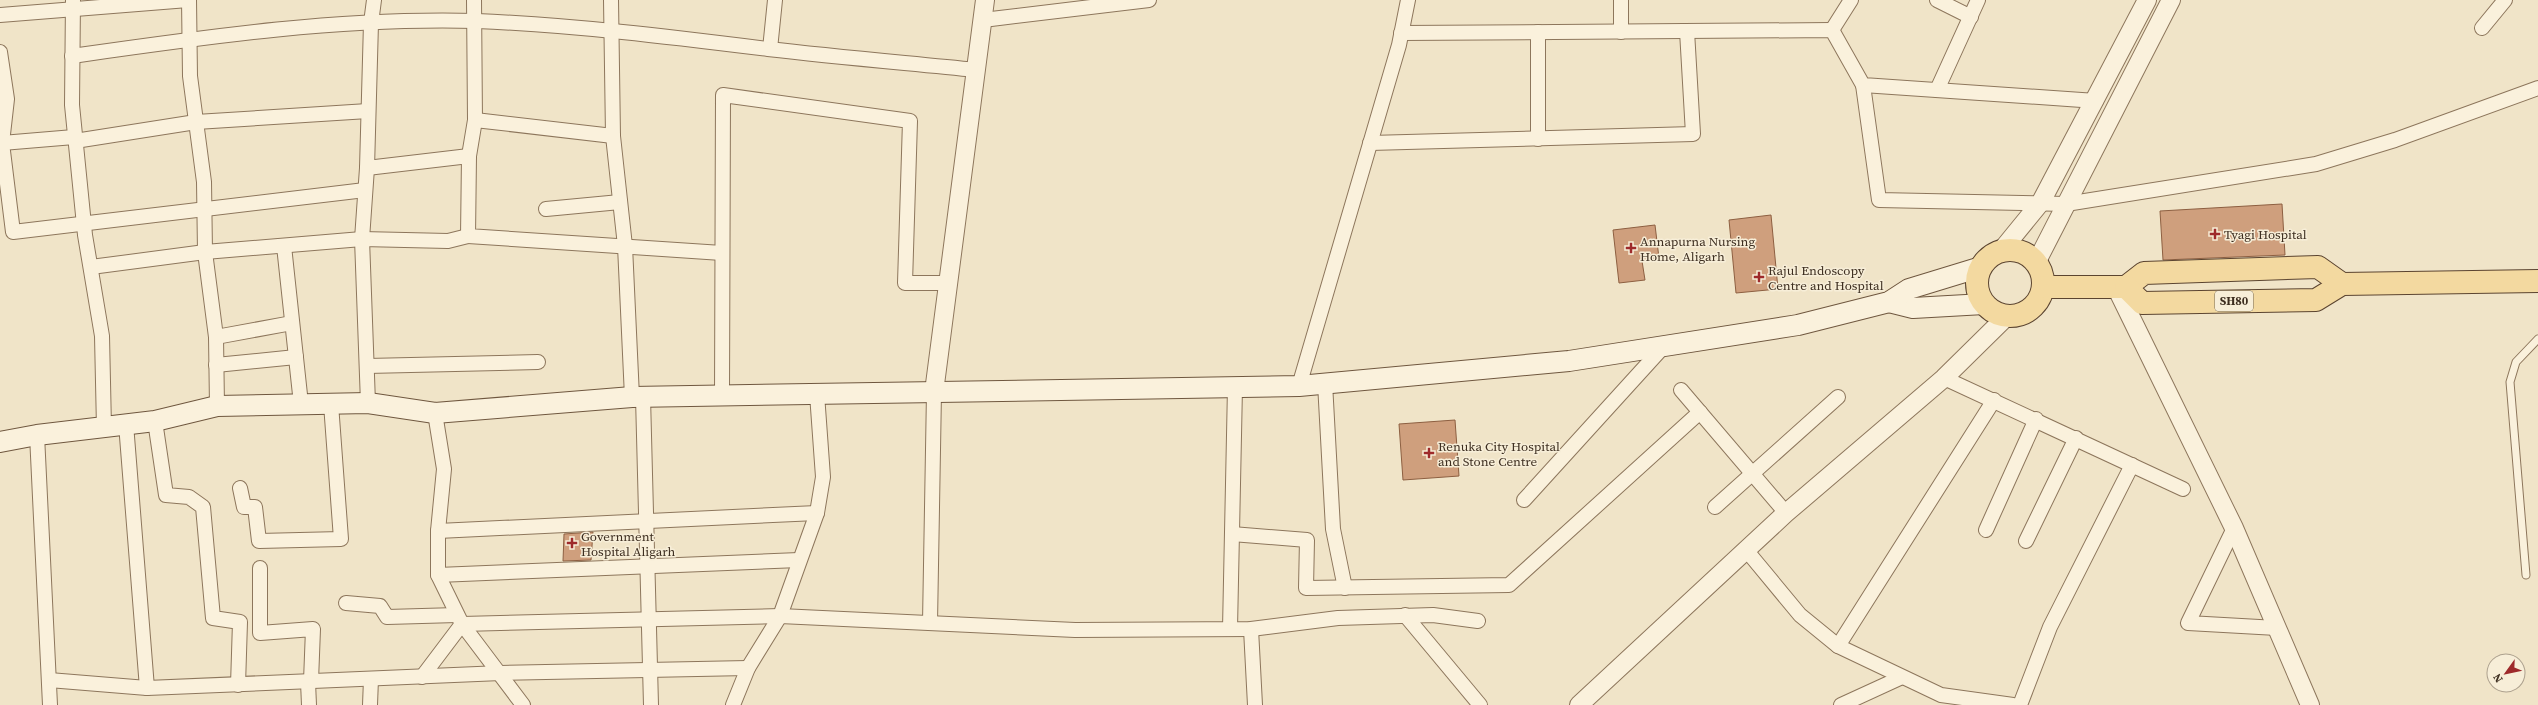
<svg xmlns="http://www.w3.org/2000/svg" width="2538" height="705" viewBox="0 0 2538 705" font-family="'Source Serif 4',serif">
	<rect width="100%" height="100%" fill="#f0e4c8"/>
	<!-- building -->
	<g fill="#cf9f7d" stroke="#8d5f41">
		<path d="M2282,204L2285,255L2163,260L2160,211Z"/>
		<path d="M1771,215L1778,289L1736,293L1729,220Z"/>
		<path d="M1655,225L1659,258L1642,261L1645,280L1619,283L1613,230Z"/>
		<path d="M1455,420L1459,476L1403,480L1399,424Z"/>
		<path d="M593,532L591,560L563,561L564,534Z"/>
	</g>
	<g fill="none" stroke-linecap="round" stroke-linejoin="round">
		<!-- service casing -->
		<g stroke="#8d765c" stroke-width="9">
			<path id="service" d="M2526,575L2510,382L2516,362L2538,339"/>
		</g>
		<!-- minor casing -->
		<g stroke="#8d765c" stroke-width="16">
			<g id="minor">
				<path d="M73,0L72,105L85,235L102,336L104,428"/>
				<path d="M189,0L190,76L204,182L205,252L216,337L217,406"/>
				<path d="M474,0L475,120L469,156L468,236L722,253"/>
				<path d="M611,0L613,136L625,246L632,397"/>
				<path d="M1621,0V32"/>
				<path d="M1937,0L1971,17"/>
				<path d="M0,15L188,0"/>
				<path d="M983,20L1149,0"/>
				<path d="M2482,28L2505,0"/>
				<path d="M1832,30L1851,0"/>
				<path d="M1401,33L1832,30L1863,85L2096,101"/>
				<path d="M770,49L775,0"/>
				<path d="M0,52L7,99L2,143L13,232L365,190"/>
				<path d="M72,56C205,37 342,17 477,21C574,25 671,37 768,49C837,57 907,63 976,70"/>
				<path d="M1863,85L1879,200L2066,204L2316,164L2395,140L2538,88"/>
				<path d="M1937,90L1978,0"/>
				<path d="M475,120L613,136"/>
				<path d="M1538,139V32"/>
				<path d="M75,141L196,122L368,111"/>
				<path d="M2,143L74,137"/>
				<path d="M1370,143L1693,134L1687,31"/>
				<path d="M367,168L469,156"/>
				<path d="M546,209L620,202"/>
				<path d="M284,246L301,404"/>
				<path d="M91,267L205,252L362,239L448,241L468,236"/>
				<path d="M216,337L292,323"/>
				<path d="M216,365L296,357"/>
				<path d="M367,366L538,362"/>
				<path d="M1944,378L2183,489"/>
				<path d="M1325,383L1333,529L1345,588"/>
				<path d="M1299,386L1399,45L1408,0"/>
				<path d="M1681,390L1786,513"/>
				<path d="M722,396L723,95L910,121L905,283H948"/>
				<path d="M643,397L651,705"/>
				<path d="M368,403L362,239L367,168L371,23L374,0"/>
				<path d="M435,413L444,469L438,531V575L462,624L523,705"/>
				<path d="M155,421L166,495L189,497L203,507L213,618L240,622L238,685"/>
				<path d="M126,424L147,688L501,673L748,668"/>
				<path d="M37,435L50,705"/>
				<path d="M240,488L244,507H255L259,541L341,539L331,404"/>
				<path d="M1524,500L1664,346"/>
				<path d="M1715,507L1838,397"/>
				<path d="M2234,528L2188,623L2277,628"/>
				<path d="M1986,530L2036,419"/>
				<path d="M438,531L817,513"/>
				<path d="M1232,534L1307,540L1306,588L1509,585L1700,412"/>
				<path d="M2026,541L2076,438"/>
				<path d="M1747,551L1800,615L1838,646L1941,695L2013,705"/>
				<path d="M260,568V633L313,629L311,681"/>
				<path d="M438,575L799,560"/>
				<path d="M346,603L380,606L387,617L457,615"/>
				<path d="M1405,615L1480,705"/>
				<path d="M930,623L934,392"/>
				<path d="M1230,629L1235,387"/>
				<path d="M1251,629L1255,705"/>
				<path d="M1838,646L1994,400"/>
				<path d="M422,677L462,624L780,616L1075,630L1251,629L1338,618L1433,615L1478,621"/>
				<path d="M49,680L147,688"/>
				<path d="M308,682L309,705"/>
				<path d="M370,705L371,679"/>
				<path d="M733,705L748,668L780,616L817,513L823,477L817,394"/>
				<path d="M1841,705L1900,678"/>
				<path d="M2020,705L2050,627L2132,465"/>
			</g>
		</g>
		<!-- tertiary casing -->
		<g stroke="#8d765c" stroke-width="20">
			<g id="tertiary">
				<path d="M2001,251L2041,202L2147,0"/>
				<path d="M2036,263L2171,0"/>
				<path d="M2116,287L2234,528L2310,705"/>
				<path d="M934,392L985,0"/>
				<path d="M1579,705L1786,513L1944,378L2006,317"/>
			</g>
		</g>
		<!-- secondary casing -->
		<g stroke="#6f573f" stroke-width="22">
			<g id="secondary">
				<path d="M1889,302L1913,308L1984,304"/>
				<path d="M0,442L37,435L155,421L217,406L368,403L435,413L632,397L1299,386L1569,361L1798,325L1889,302L1909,289L1981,267"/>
			</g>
		</g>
		<!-- primary casing -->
		<g stroke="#5b4430" stroke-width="24">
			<g id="primary">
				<circle cx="2010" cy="283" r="33"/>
				<path d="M2044,287H2126L2144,273L2318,267L2342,284"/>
				<path d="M2126,287L2142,303L2316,300L2342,284L2538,281"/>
			</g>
		</g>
		<!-- service -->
		<use href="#service" stroke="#faf1dc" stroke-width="7"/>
		<!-- minor -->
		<use href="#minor" stroke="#faf1dc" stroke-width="14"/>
		<!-- tertiary -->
		<use href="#tertiary" stroke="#faf1dc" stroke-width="18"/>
		<!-- secondary -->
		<use href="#secondary" stroke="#faf1dc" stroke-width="20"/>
		<!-- primary -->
		<use href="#primary" stroke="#f3d9a0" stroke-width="22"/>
	</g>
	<!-- markers -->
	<g fill="#9e2a2b" stroke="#f7eed8" stroke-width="1.5">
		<path d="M2213 228h4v4h4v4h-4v4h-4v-4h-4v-4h4z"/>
		<path d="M1629 242h4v4h4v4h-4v4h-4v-4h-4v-4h4z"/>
		<path d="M1757 271h4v4h4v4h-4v4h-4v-4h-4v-4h4z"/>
		<path d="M1427 447h4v4h4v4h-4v4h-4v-4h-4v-4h4z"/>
		<path d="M570 537h4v4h4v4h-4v4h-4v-4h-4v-4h4z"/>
	</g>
	<g text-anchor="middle" stroke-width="3" stroke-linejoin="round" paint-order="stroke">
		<!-- shield labels -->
		<rect fill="#f7eed8" stroke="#756857" stroke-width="1" x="2215" y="291" width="38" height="20" rx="3"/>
		<g font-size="12" font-weight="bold" fill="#3d2e20">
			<text x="2234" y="305">SH80</text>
		</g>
		<!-- poi labels -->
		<g font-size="13" fill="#3d2e20" stroke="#f7eed8" text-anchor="start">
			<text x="2224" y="239">Tyagi Hospital</text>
			<text x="1640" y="246">Annapurna Nursing<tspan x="1640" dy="15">Home, Aligarh</tspan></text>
			<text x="1768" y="275">Rajul Endoscopy<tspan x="1768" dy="15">Centre and Hospital</tspan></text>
			<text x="1438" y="451">Renuka City Hospital<tspan x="1438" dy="15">and Stone Centre</tspan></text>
			<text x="581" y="541">Government<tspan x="581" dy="15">Hospital Aligarh</tspan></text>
		</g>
	</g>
	<!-- north arrow -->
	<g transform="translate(2506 673) rotate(237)"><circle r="19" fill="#f7eed8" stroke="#ada18e"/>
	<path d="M0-3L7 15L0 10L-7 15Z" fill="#9e2a2b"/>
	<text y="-6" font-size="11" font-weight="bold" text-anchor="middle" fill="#3d2e20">N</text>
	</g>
</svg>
